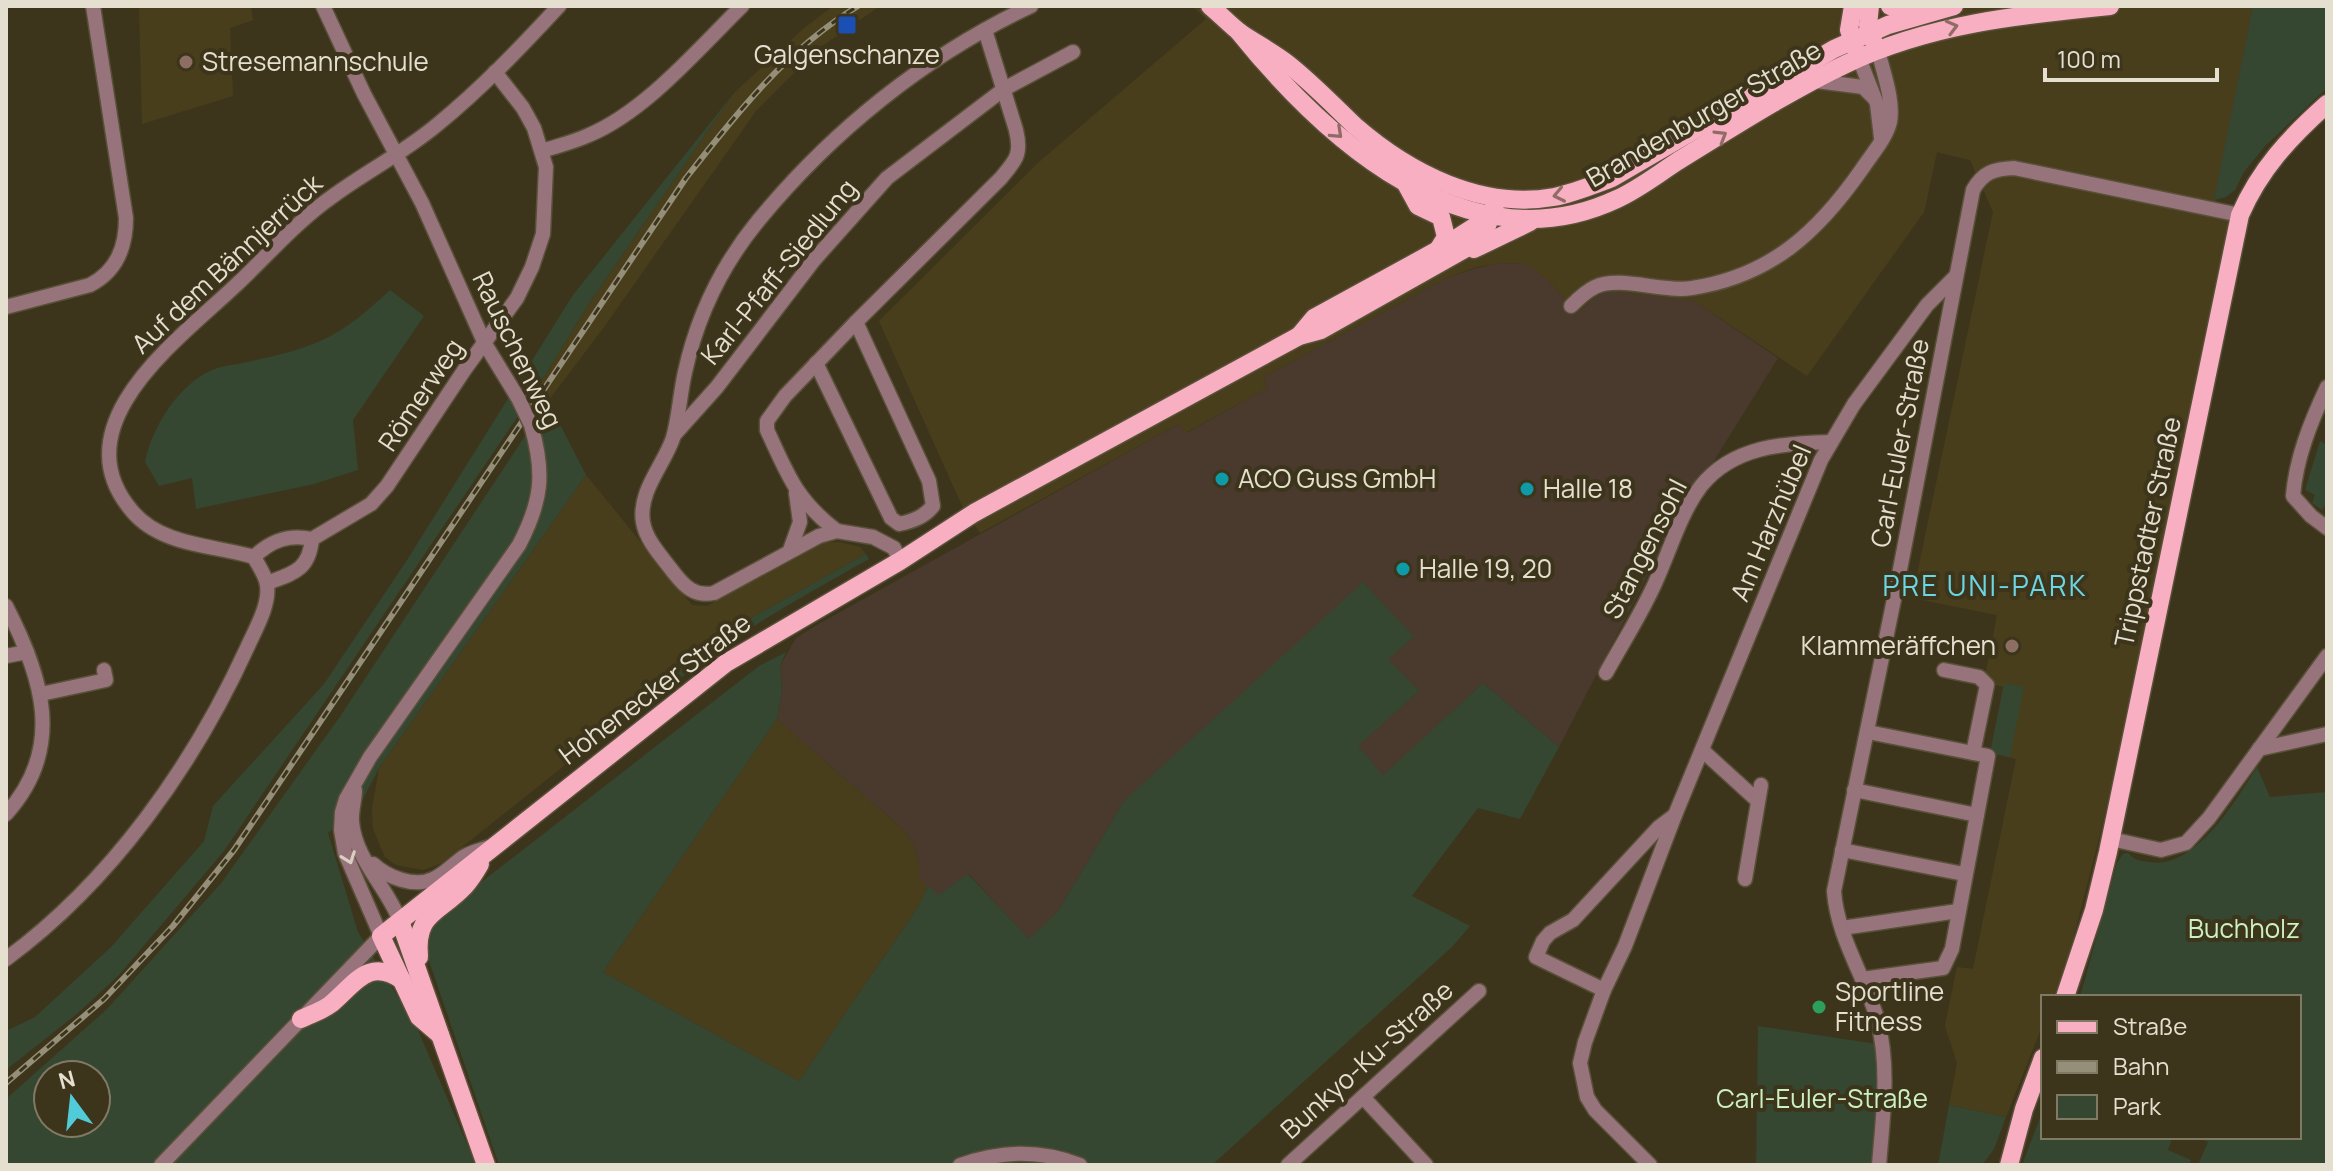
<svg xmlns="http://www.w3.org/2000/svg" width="2333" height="1171" viewBox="0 0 2333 1171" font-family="Manrope,sans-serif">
	<rect width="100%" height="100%" fill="#3d351b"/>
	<!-- built -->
	<g fill="#493e1c">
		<path d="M139,6H251L253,20L230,28L233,96L142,124Z"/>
		<path d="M833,6H880L818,49L756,111L604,327L548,401L547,391L539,385L588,305L734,93L803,29Z"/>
		<path d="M1192,6H2253L2215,200L2249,218L2198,468L2182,464L2102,827L2067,963L2053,997H2043V1024L2006,1117L1949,1105L1957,1063L1945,1026L1957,967L1973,969L2016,759L1995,754L2008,688L1988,683L1985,677L1997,615L1912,598L1993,212L1970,160L1937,152L1924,212L1807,376L1694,301L1598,294L1577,313L1547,279L1524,264L1500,263L1476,267L1445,279L1264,377L1268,388L1185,433L1179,424L980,533L963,508L879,321L1039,162L1206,19Z"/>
		<path d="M586,475L692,605L707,606L816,543L839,542L860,547L866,554L715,638L707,649L585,746L570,750L575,757L442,863L423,870L396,865L385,857L373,829L372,809L379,768Z"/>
		<path d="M777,719L905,831L914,846L919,862V878L928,886L918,907L799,1081L603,972Z"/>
	</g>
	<!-- industrial -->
	<path fill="#493a2d" d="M1500,263L1524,264L1534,270L1547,279L1577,313L1598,294L1609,291L1694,301L1778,358L1672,528L1559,747L1483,683L1383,776L1357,746L1419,691L1124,801L1058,911L1029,940L969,874L937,896L919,878V862L914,846L905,831L777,719L782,690L780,666L796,638L815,626L1179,424L1186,433L1268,388L1264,377L1445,279L1476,268Z"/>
	<!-- green -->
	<g fill="#354631" fill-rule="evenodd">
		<path d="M2253,6H2327V88L2265,146L2244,172L2235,190L2226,197L2214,200Z"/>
		<path d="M734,93L588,305L539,385L224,851L119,975L78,1013L6,1070V1031L35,1017L111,947L204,841L213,806L324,684L407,560L573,295Z"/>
		<path d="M390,290L424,316L353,420L358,470L314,484L196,509L192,478L159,486L145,462C152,427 178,385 212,370C221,366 233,365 243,363C269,357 296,352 320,341C348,329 368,310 390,290Z"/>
		<path d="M548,401L586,475L379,768L362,801L328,833L358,932L417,1028L476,1165H6V1099L107,1009L222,882L341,715ZM48,1075H96V1123H48Z"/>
		<path d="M2320,441L2327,445V502L2322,510L2312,503L2315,495L2305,490Z"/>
		<path d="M866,554L869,559C819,587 769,615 722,647C672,682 627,725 575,757L569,750L585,746L707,649L715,638Z"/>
		<path d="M1363,582L1414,637L1388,659L1419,691L1358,746L1383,775L1483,683L1559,747L1520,819L1478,808L1412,896L1470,926L1453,946L1212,1165H499L427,955C426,936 430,926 443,912L759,666L786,652L780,666L782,690L777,719L603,972L799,1081L918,907L928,886L938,895L968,874L1029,939L1058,911L1124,801Z"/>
		<path d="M2004,683L2024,687L2010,757L1990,753Z"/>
		<path d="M2257,767L2270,797L2327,792V1165H2198L2208,1142L2196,1137H2299V997H2080L2117,863L2123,854L2128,853C2134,860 2140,861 2150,862C2195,870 2236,800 2257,767Z"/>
		<path d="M1758,1026L1883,1045L1879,1165H1756Z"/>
		<path d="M1949,1105L2006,1117L1994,1149L1982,1165H1938Z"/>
		<path d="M2043,1110V1137H2173L2168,1150L2191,1160L2189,1165H2022Z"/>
	</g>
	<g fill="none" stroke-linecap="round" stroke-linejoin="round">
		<!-- minor casing -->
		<g stroke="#585038" stroke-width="17">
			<g id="minor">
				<path d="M323,6L364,94L422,203L485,344L518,398"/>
				<path d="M1859,58L1877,104L1881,138"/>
				<path d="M1816,81L1863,87L1874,98"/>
				<path d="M542,151C557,146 574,142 589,135C646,111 698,49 742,6"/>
				<path d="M1571,306C1578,299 1586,291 1595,287C1619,275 1664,293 1692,288C1771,276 1818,232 1862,169C1871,155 1886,139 1890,122C1894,100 1883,72 1878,50"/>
				<path d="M6,307L90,285C117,271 126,247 126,218L93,6"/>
				<path d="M816,363L891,518L899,524C913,521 924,517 933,506L929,481L856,322"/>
				<path d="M2327,387C2311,421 2296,458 2293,496L2311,516L2327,528"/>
				<path d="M674,435L717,387L814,260L887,178L1004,89L1073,52"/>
				<path d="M837,531C796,500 788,475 767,430V421L785,396L856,322L1000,179C1016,160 1022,155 1016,130L985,30"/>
				<path d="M312,539L371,504L387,486L465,369L517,298L532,267L543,234L546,167L534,128L523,108L495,72"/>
				<path d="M790,550L800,522L796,493"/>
				<path d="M254,557C271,540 289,534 312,539C309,570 294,573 267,583"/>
				<path d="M900,561L894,548L873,537L837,531L819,536L714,593C695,597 685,587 674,573C663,558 646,541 643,522C638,491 664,465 673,438C679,417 680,394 685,372C697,317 722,265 758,221C832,131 925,56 1031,6"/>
				<path d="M6,606C42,676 66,748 6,814"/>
				<path d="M6,656L27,652"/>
				<path d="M1944,670L1979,677L1987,685L1973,753"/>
				<path d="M1606,673C1623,642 1642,613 1656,581C1670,550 1681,512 1701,486C1733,446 1784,443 1831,442"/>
				<path d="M41,694L106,680L104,670"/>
				<path d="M2259,749L2327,734"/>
				<path d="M1703,751L1758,801"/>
				<path d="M355,790C355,800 351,811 352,822C355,859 387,887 400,921"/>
				<path d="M1854,790L1977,815"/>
				<path d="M2111,839L2161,850L2186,843L2209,818L2327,656"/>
				<path d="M1842,850L1964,874"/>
				<path d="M373,864C387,877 414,888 433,879C445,874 454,863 465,856C472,852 481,850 489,847"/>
				<path d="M1745,879L1761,785"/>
				<path d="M1842,928L1958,911"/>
				<path d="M6,959C111,882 193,766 247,648C255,630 270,605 267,585C266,576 258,565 254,557C214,545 161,546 132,511C59,425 179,339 235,286C267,256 297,221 333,196C367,171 405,152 438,124C481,89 521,47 559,6"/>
				<path d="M1862,979L1943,968L1952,949L1988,756L1868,732"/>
				<path d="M1604,990L1536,957L1543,941L1550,933L1573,920L1659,827L1675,815"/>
				<path d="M1363,1097L1426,1165"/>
				<path d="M161,1165L381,936L345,853L341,830L342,812L346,799L370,757L519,545C542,501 545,473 531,425"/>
				<path d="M960,1165C1001,1151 1039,1149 1080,1165"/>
				<path d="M1288,1165L1479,991"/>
				<path d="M1650,1165L1595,1110L1587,1097L1580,1063L1585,1042L1604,990L1625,946L1675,815L1821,460L1854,404L1927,305L1956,276"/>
				<path d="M1879,1165C1883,1116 1890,1066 1877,1018C1864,975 1837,936 1834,891L1898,580L1973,190C1983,172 1994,169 2014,168L2240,215"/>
			</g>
		</g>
		<!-- major casing -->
		<g stroke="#585038" stroke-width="21">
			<g id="major">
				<path d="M1210,6C1221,15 1231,26 1242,34C1257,44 1274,53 1288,64C1312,83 1333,105 1355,126C1409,173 1481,210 1554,197C1574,193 1593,185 1612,178L1834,49L1888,25L1954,6"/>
				<path d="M1853,6L1849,30L1855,48"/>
				<path d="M1870,6L1868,25L1873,40"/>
				<path d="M1890,6L1902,10L1915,6"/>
				<path d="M1239,32C1326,140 1468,269 1617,199C1639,189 1658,174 1678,161C1730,129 1791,90 1846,64C1929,24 2019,15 2110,6"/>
				<path d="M1406,184L1418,206L1441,217L1446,237L1438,250"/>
				<path d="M1474,249L1530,222"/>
				<path d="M1299,336L1314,318L1438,250L1491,216"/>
				<path d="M400,921L486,1165"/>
				<path d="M419,957C415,912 439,914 465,886C471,879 476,871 480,864"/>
				<path d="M2065,997L2094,910L2108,852L2240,215C2260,169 2290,137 2327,104"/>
				<path d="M301,1019C311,1014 322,1011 331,1004C355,984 368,957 402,980"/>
				<path d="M440,1035L419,1017L381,936L726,663L900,561L974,513L1299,336L1321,330L1477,242L1485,231L1497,199"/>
				<path d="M2009,1165L2024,1109L2043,1058"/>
			</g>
		</g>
		<!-- minor -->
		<use href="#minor" stroke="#97737b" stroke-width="14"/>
		<!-- major -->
		<use href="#major" stroke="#f7afc1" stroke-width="18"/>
		<!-- rail casing -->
		<g stroke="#958e79" stroke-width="6">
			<path id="rail" d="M6,1083L104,999L173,926L234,850L686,178C736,114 787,49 858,6"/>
		</g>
		<!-- rail -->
		<use href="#rail" stroke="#3d351b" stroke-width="3" stroke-dasharray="9" stroke-linecap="butt"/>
		<!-- minor-bridge casing -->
		<g stroke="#585038" stroke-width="17" stroke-linecap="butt">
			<path id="minor-bridge" d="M518,398L531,425"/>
		</g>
		<!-- minor-bridge -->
		<use href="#minor-bridge" stroke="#97737b" stroke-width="14"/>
	</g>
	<!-- one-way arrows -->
	<defs><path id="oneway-chevron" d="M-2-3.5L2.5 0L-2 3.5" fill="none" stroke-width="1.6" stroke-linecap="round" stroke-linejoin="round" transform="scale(2)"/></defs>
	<g stroke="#916c66">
		<use href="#oneway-chevron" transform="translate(1952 27) rotate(-15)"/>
		<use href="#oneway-chevron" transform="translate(1337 133) rotate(43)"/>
		<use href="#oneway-chevron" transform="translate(1721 136) rotate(-31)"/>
		<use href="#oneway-chevron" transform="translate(1559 195) rotate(168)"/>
	</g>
	<use stroke="#d9cfc3" href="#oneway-chevron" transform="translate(349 858) rotate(70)"/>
	<!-- markers -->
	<rect fill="#1a4fb4" stroke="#3d351b" stroke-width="3" x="837" y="15" width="20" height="20" rx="4"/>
	<g fill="#8d6e63" stroke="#3d351b" stroke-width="3">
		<circle cx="186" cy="62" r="8"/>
		<circle cx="2012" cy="646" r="8"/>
	</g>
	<g fill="#0f9aa8" stroke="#3d351b" stroke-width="3">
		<circle cx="1222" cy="479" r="8"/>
		<circle cx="1527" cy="489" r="8"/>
		<circle cx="1403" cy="569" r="8"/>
	</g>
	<circle fill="#2e9e5b" stroke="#3d351b" stroke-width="3" cx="1819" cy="1007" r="8"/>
	<g text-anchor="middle" stroke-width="8" stroke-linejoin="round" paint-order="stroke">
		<!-- poi labels -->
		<g font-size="26" fill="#e5dfd0" stroke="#3d351b" text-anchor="start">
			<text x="847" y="64" text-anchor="middle">Galgenschanze</text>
			<text x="202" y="71">Stresemannschule</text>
			<text x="1238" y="488">ACO Guss GmbH</text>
			<text x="1543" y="498">Halle 18</text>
			<text x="1419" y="578">Halle 19, 20</text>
			<text x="1996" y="655" text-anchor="end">Klammeräffchen</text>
			<text x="1835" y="1001">Sportline<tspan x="1835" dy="30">Fitness</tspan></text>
		</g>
		<!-- street labels -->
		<g font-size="26" fill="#e5dfd0" stroke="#3d351b">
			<text transform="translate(1704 114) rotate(-30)" y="9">Brandenburger Straße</text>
			<text transform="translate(227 264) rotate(-43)" y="9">Auf dem Bännjerrück</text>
			<text transform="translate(779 272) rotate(-51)" y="9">Karl-Pfaff-Siedlung</text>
			<text transform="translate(517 350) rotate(64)" y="9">Rauschenweg</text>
			<text transform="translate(421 395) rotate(-56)" y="9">Römerweg</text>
			<text transform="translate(1900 443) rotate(-79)" y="9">Carl-Euler-Straße</text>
			<text transform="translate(1771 523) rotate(-67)" y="9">Am Harzhübel</text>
			<text transform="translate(2148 532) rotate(-78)" y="9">Trippstadter Straße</text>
			<text transform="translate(1645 549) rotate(-63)" y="9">Stangensohl</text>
			<text transform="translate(655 689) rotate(-37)" y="9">Hohenecker Straße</text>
			<text transform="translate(1367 1060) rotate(-42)" y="9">Bunkyo-Ku-Straße</text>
		</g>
		<!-- park labels -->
		<g font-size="26" fill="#cbf0c2" stroke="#3d351b">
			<text x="2244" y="938">Buchholz</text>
			<text x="1822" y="1108">Carl-Euler-Straße</text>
		</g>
		<!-- neighbourhood labels -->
		<g font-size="28" letter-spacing="2" fill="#6cd7e4" stroke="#3d351b">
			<text x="1985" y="596">PRE UNI-PARK</text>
		</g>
	</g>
	<!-- border -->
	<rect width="2333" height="1171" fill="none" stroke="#e5dfd0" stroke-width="16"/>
	<!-- legend -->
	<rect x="2041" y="995" width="260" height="144" fill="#3d351b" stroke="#807963" stroke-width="2"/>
	<rect x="2057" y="1021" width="40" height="12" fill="#f7afc1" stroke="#807963" stroke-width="2"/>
	<text x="2113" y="1035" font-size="24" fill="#e5dfd0">Straße</text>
	<rect x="2057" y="1061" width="40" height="12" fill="#958e79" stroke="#807963" stroke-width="2"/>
	<text x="2113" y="1075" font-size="24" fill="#e5dfd0">Bahn</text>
	<rect x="2057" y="1095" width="40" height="24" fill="#354631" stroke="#807963" stroke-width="2"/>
	<text x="2113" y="1115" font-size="24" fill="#e5dfd0">Park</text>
	<!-- north arrow -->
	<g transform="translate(72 1099) rotate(345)"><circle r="38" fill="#3d351b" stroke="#807963" stroke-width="2"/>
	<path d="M0-6L14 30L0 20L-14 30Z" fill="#52cbd9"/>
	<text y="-12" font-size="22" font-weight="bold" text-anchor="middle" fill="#e5dfd0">N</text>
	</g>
	<!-- scale -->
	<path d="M2045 68v12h172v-12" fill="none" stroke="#e5dfd0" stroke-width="4"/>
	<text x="2057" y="68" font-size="24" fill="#e5dfd0" stroke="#3d351b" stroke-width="6" paint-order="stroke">100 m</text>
</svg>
